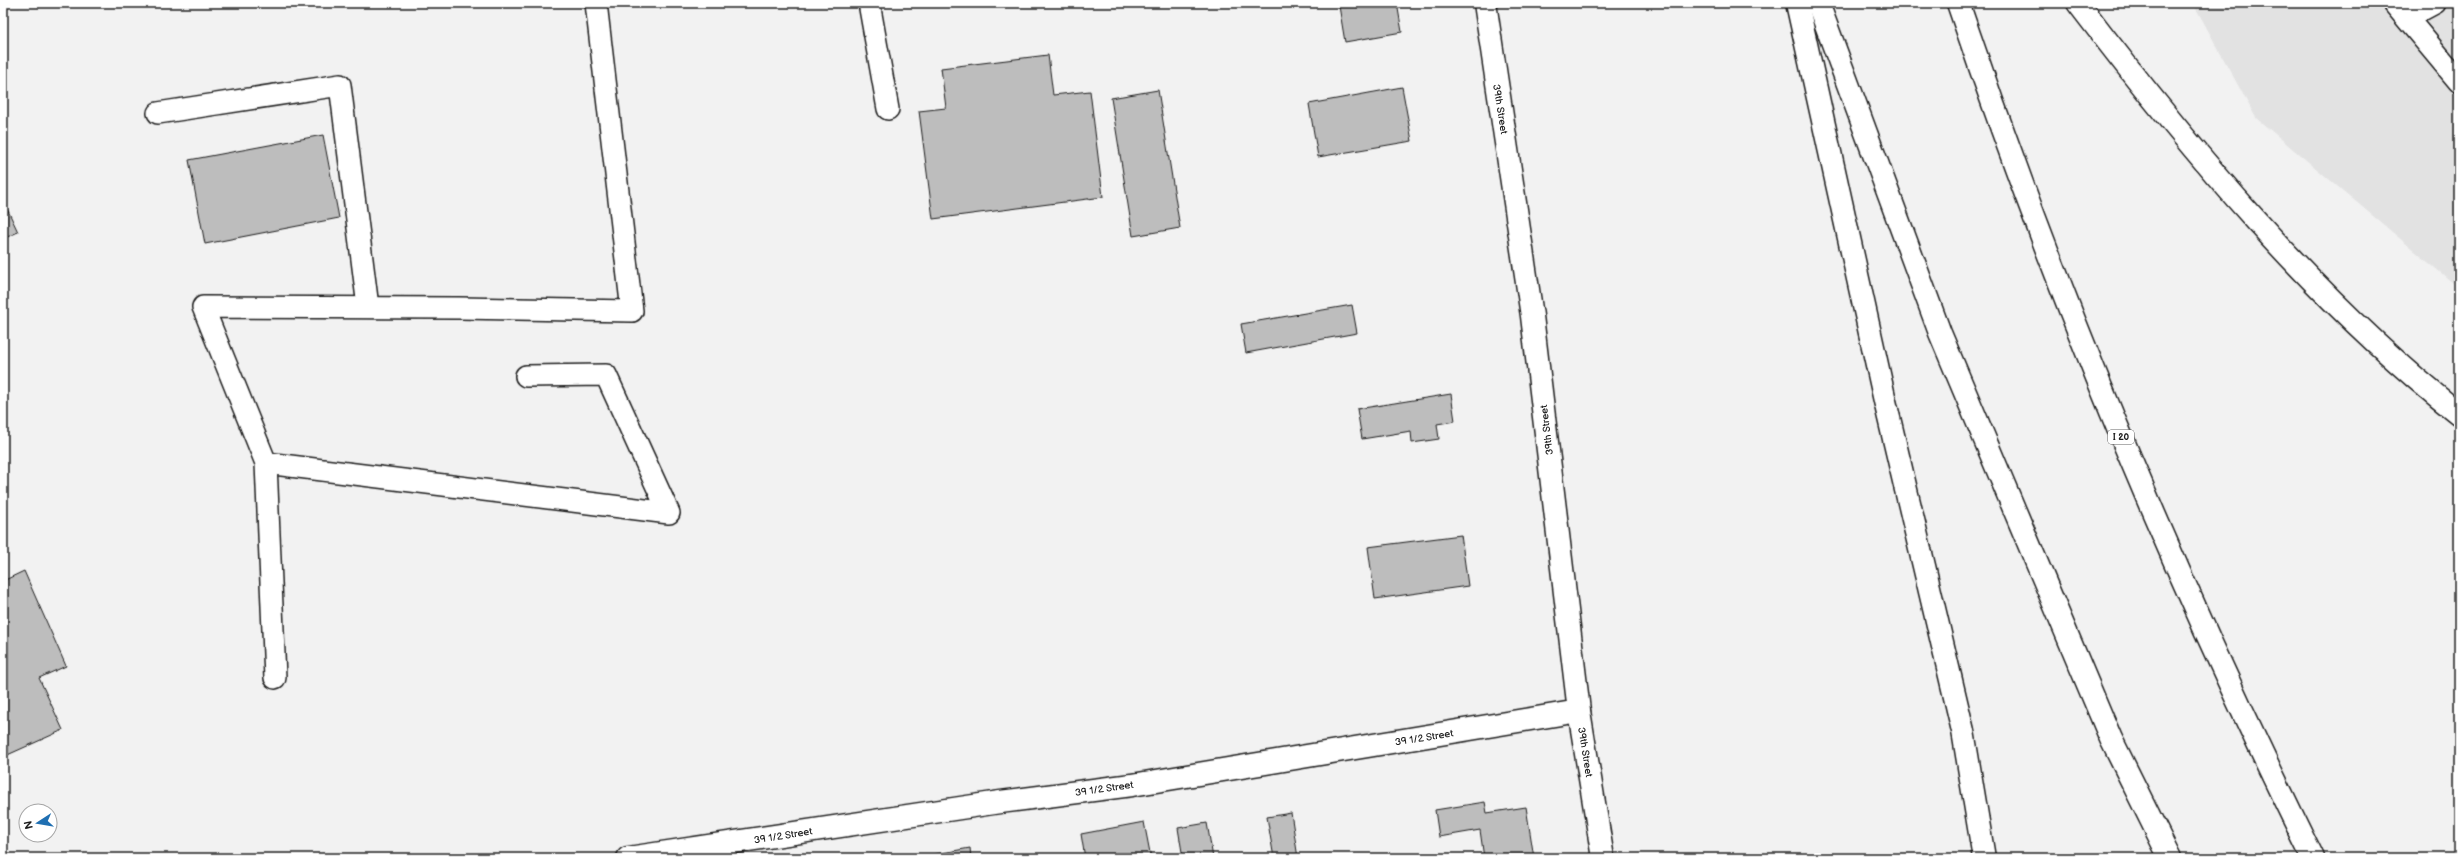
<svg xmlns="http://www.w3.org/2000/svg" width="2462" height="861" viewBox="0 0 2462 861" font-family="'Balsamiq Sans',sans-serif">
	<rect width="100%" height="100%" fill="#f2f2f2"/>
	<filter id="ink" filterUnits="userSpaceOnUse"><feTurbulence type="fractalNoise" baseFrequency=".025" numOctaves="2"/><feDisplacementMap in="SourceGraphic" scale="8" xChannelSelector="R" yChannelSelector="G"/><feConvolveMatrix kernelMatrix="1 2 1 2 8 2 1 2 1" color-interpolation-filters="sRGB"/></filter>
	<g filter="url(#ink)">
		<!-- built -->
		<path fill="#e2e2e2" d="M2193,3H2459V288L2256,118Z"/>
		<!-- building -->
		<g fill="#bdbdbd" stroke="#1c1c1c">
			<path d="M1357,3H1397L1402,32L1345,42L1339,6Z"/>
			<path d="M1048,55L1053,95L1090,91L1103,197L933,219L919,111L946,108L941,68Z"/>
			<path d="M1402,87L1412,141L1318,157L1309,104Z"/>
			<path d="M1158,90L1180,228L1133,236L1111,98Z"/>
			<path d="M323,135L339,218L205,244L189,160Z"/>
			<path d="M3,200L18,232L3,239Z"/>
			<path d="M1352,305L1357,333L1246,353L1241,324Z"/>
			<path d="M1451,394L1455,421L1437,424L1439,439L1412,443L1411,431L1362,439L1357,409Z"/>
			<path d="M1461,535L1468,586L1375,599L1368,547Z"/>
			<path d="M24,571L66,666L39,678L63,730L3,757V581Z"/>
			<path d="M1485,802L1487,813L1526,807L1534,858H1484L1480,830L1439,837L1435,810Z"/>
			<path d="M1291,813L1298,858H1274L1267,817Z"/>
			<path d="M1144,822L1151,858H1085L1081,834Z"/>
			<path d="M1207,823L1213,858H1183L1178,828Z"/>
			<path d="M970,848L971,858H914Z"/>
		</g>
		<g fill="none" stroke-linecap="round" stroke-linejoin="round">
			<!-- lane casing -->
			<g stroke="#1c1c1c" stroke-width="24">
				<g id="lane">
					<path d="M869,3L888,109"/>
					<path d="M2407,18L2435,3"/>
					<path d="M158,113L340,85L368,307"/>
					<path d="M266,463L669,513L606,375L526,376"/>
					<path d="M275,678L266,463L203,307L459,308L632,311L596,3"/>
				</g>
			</g>
			<!-- street casing -->
			<g stroke="#1c1c1c" stroke-width="25">
				<g id="street">
					<path d="M1485,3L1532,316L1579,711L1603,858"/>
					<path d="M2394,3L2459,81"/>
					<path d="M628,858L1000,802L1132,785L1579,711"/>
				</g>
			</g>
			<!-- highway casing -->
			<g stroke="#1c1c1c" stroke-width="25">
				<g id="highway">
					<path d="M1797,3L1885,401L1963,731L1984,858"/>
					<path d="M1818,3L1940,333L2111,739L2170,858"/>
					<path d="M1958,3C2057,296 2176,581 2313,858"/>
					<path d="M2078,3C2190,150 2313,298 2459,414"/>
				</g>
			</g>
			<!-- lane -->
			<use href="#lane" stroke="#fff" stroke-width="21"/>
			<!-- street -->
			<use href="#street" stroke="#fff" stroke-width="22"/>
			<!-- highway -->
			<use href="#highway" stroke="#fff" stroke-width="22"/>
		</g>
	</g>
	<g text-anchor="middle" stroke-width="4" stroke-linejoin="round" paint-order="stroke">
		<!-- shield labels -->
		<rect fill="#fff" stroke="#606060" stroke-width="1" x="2108" y="430" width="26" height="14" rx="3"/>
		<g font-size="9" font-weight="bold" fill="#1c1c1c">
			<text x="2121" y="440">I 20</text>
		</g>
		<!-- street labels -->
		<g font-size="10" fill="#1c1c1c" stroke="#fff">
			<text transform="translate(1501 109) rotate(81)" y="4">39th Street</text>
			<text transform="translate(1546 430) rotate(-97)" y="4">39th Street</text>
			<text transform="translate(1424 737) rotate(-9)" y="4">39 1/2 Street</text>
			<text transform="translate(1586 752) rotate(81)" y="4">39th Street</text>
			<text transform="translate(1104 788) rotate(-8)" y="4">39 1/2 Street</text>
			<text transform="translate(783 835) rotate(-9)" y="4">39 1/2 Street</text>
		</g>
	</g>
	<!-- margin -->
	<rect width="2462" height="861" fill="none" stroke="#fff" stroke-width="16"/>
	<rect x="8" y="8" width="2446" height="845" fill="none" stroke="#1c1c1c" stroke-width="1.5" filter="url(#ink)"/>
	<!-- north arrow -->
	<g transform="translate(38 823) rotate(258)"><circle r="19" fill="#ffffff" stroke="#a4a4a4"/>
	<path d="M0-3L7 15L0 10L-7 15Z" fill="#1f6fb2"/>
	<text y="-6" font-size="11" font-weight="bold" text-anchor="middle" fill="#1c1c1c">N</text>
	</g>
</svg>
